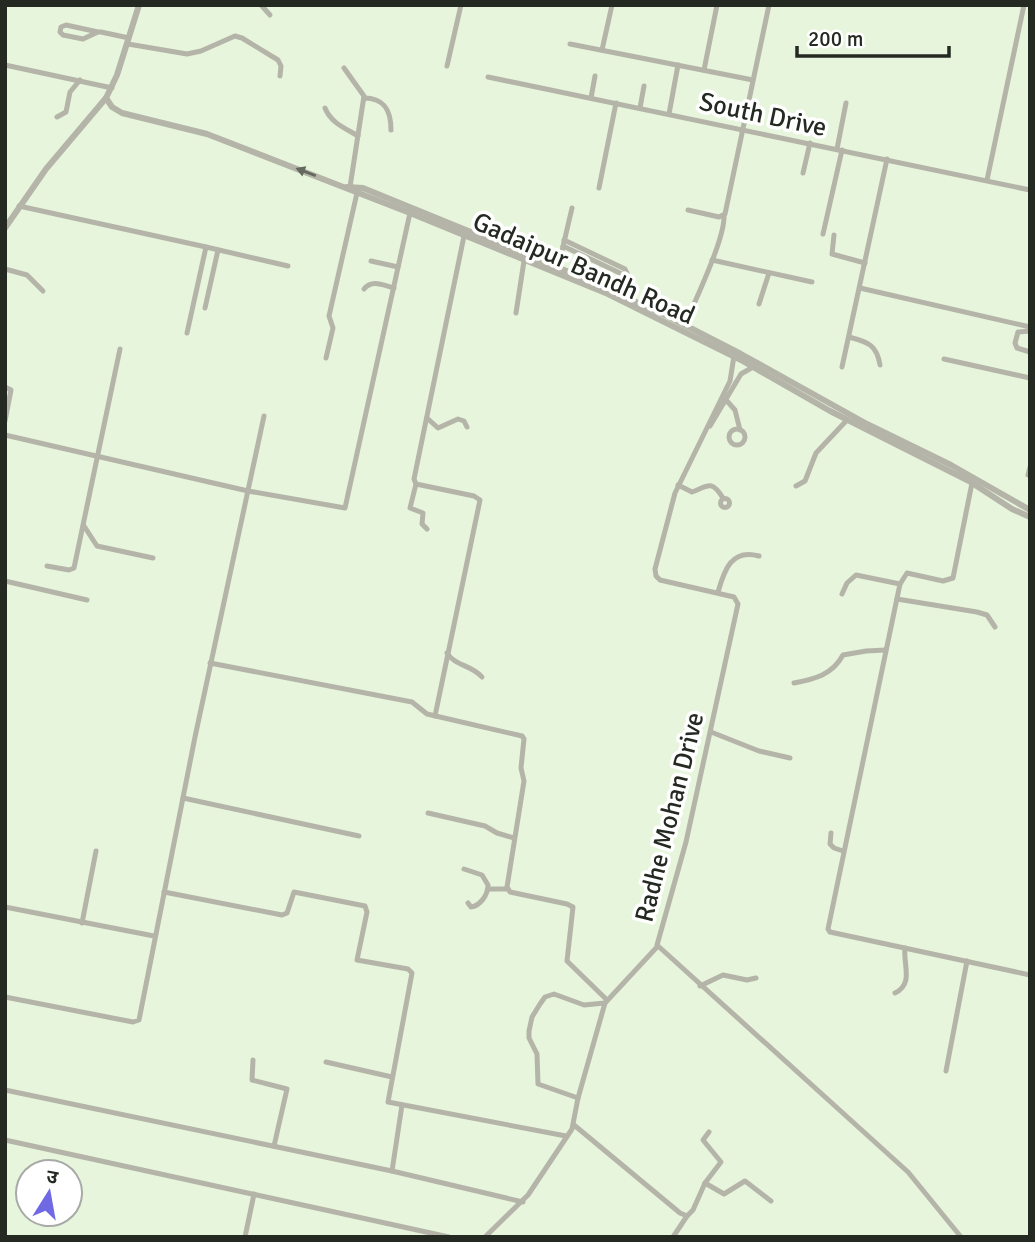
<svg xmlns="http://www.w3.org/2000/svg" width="1035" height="1242" viewBox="0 0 1035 1242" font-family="Signika,'Noto Sans Devanagari',sans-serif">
	<rect width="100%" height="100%" fill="#e6f5dc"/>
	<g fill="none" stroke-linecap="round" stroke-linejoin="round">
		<!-- minor -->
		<g stroke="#b5b4a8" stroke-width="5">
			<path d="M261,5L270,15"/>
			<path d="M98,32L83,39L63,35L60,32L61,27L66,25L98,32H101L129,38"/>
			<path d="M128,44L187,54L201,51L235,36L242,38L278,60L281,66L280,76"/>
			<path d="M570,44L753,80"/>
			<path d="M602,50L612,5"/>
			<path d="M5,65L112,88"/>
			<path d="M447,66L461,5"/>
			<path d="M344,68L364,96L350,187"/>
			<path d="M704,70L717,5"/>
			<path d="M488,77L1030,190"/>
			<path d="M364,98C385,98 391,111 391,130"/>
			<path d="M591,98L595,76"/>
			<path d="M325,108C331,123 345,128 358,136"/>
			<path d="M640,108L644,86"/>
			<path d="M669,114L678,65"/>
			<path d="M57,117L66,112L70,92L80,80"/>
			<path d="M837,149L846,103"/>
			<path d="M803,173L810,143"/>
			<path d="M987,180L1024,5"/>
			<path d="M599,188L616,103"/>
			<path d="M19,206L206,247L187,333"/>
			<path d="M688,210L719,217L725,214L769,5"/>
			<path d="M823,234L842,150"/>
			<path d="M834,235L832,254L865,263"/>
			<path d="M563,246L622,274L627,273L625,269L564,240"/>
			<path d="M206,247L288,266"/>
			<path d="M712,260L812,282"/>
			<path d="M371,261L398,267"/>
			<path d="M558,268L572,208"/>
			<path d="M5,269L27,275L43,291"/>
			<path d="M860,288L1030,327"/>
			<path d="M364,289C372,279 383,285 394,288"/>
			<path d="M620,294L626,274"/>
			<path d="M759,304L769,273"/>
			<path d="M205,308L218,250"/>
			<path d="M516,313L524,261"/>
			<path d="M685,325C695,300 724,241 724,217"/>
			<path d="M1030,331L1018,332L1015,343L1017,348L1030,352"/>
			<path d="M849,337C868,342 877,345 880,365"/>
			<path d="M734,356L730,381L675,493L655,569L656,576L660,580L734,597L738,604L686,842L657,945L908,1172L961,1237"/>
			<path d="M326,358L333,328L329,316L357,193"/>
			<path d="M944,359L1030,378"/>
			<path d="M842,367L887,159"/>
			<path d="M5,387L11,390L5,421"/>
			<path d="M726,400L735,410L740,430"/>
			<path d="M427,418L438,428L458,419L464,421L467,427"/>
			<path d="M710,426L741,374L753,367"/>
			<circle cx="737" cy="437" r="8"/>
			<path d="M5,435L248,491L345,508L410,213"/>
			<path d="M1028,475L1030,467"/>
			<path d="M972,483L953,578L943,581L907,573L900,584L828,929L830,932L1030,975"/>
			<path d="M416,484L410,508L423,513L422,524L427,529"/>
			<path d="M678,485L692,492C708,486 711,479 723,498"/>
			<path d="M796,486L805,481L816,453L847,420"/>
			<circle cx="725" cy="503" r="4.5"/>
			<path d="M84,526L97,546L153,558"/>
			<path d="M47,566L69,570L74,568L120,349"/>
			<path d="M5,581L87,600"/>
			<path d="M718,592C724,571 731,548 759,556"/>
			<path d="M842,594L847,583L856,575L900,584"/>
			<path d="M897,599L977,612L987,615L995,627"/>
			<path d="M447,653C455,666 472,665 482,677"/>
			<path d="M210,663L412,702L427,714L522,736L524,739L521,768L524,781L507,887L510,892L567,904L573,907L567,961L607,1000"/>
			<path d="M794,683C815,679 832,675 843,655L866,651L886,650"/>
			<path d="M435,716L480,500L474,496L416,484L414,479L464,236"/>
			<path d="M711,732L759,751L790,758"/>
			<path d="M183,798L359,836"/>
			<path d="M428,813L485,826L497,833L514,838"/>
			<path d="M831,833L830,844L834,848L843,851"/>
			<path d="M464,869L482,875L488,885C488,895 480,906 471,907L468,903"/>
			<path d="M488,889H508"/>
			<path d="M164,892L282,915L287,913L294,892L365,906L367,912L357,960L408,969L412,973L388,1102L566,1136"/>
			<path d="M5,907L154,936"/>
			<path d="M82,923L96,851"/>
			<path d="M700,986L723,975L747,980L756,978"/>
			<path d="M895,993C914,984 903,965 905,948"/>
			<path d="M5,997L133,1022L139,1020L195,737L264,416"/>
			<path d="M253,1060L252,1080L287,1089L274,1146"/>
			<path d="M326,1062L392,1077"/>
			<path d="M946,1071L967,961"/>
			<path d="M5,1090L392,1171L523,1202"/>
			<path d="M578,1098L538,1084L537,1054L529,1038V1031L532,1017L540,1004L545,997L554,994L584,1005L605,1003"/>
			<path d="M574,1125L680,1213L687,1216L693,1210L705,1183L721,1162L703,1140L709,1132"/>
			<path d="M5,1140L449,1237"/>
			<path d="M392,1171L402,1105"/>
			<path d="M705,1183L724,1194L745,1181L771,1201"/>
			<path d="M245,1237L254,1194"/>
			<path d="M485,1237L528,1195L572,1129L578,1098L605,1003L657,947"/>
			<path d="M673,1237L687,1216"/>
		</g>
		<!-- tertiary -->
		<g stroke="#b5b4a8" stroke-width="6">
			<path d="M106,98L112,107L122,113L207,134L410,213L608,294L741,360L830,411L969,481L1012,509L1030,517"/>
			<path d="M347,187L363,188L574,274L667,316L741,354L867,424L951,465L1030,510"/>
			<path d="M5,228L46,169L106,98L117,75L139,5"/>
		</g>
	</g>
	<!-- one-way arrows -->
	<defs><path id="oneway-solid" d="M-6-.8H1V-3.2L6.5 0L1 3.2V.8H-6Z" transform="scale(1.75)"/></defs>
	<use fill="#65685e" href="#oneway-solid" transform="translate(306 172) rotate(-159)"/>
	<g text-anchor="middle" stroke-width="7" stroke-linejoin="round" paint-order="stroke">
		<!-- street labels -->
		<g font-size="26" fill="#242a21" stroke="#fff">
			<text transform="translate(763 114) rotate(12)" y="9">South Drive</text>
			<text transform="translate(584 268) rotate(24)" y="9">Gadaipur Bandh Road</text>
			<text transform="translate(669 817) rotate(-76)" y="9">Radhe Mohan Drive</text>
		</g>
	</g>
	<!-- border -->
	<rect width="1035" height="1242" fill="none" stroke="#242a21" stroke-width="14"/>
	<!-- north arrow -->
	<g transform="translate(49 1193) rotate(11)"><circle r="33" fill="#ffffff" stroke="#a7aaa6" stroke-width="2"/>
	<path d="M0-5L12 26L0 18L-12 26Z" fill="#6f6ae4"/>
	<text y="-10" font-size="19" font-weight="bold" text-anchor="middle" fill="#242a21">उ</text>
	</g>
	<!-- scale -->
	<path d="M797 46v10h152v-10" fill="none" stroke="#242a21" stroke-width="3.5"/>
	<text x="808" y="46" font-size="21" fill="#242a21" stroke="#ffffff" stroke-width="5" paint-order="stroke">200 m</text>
</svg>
